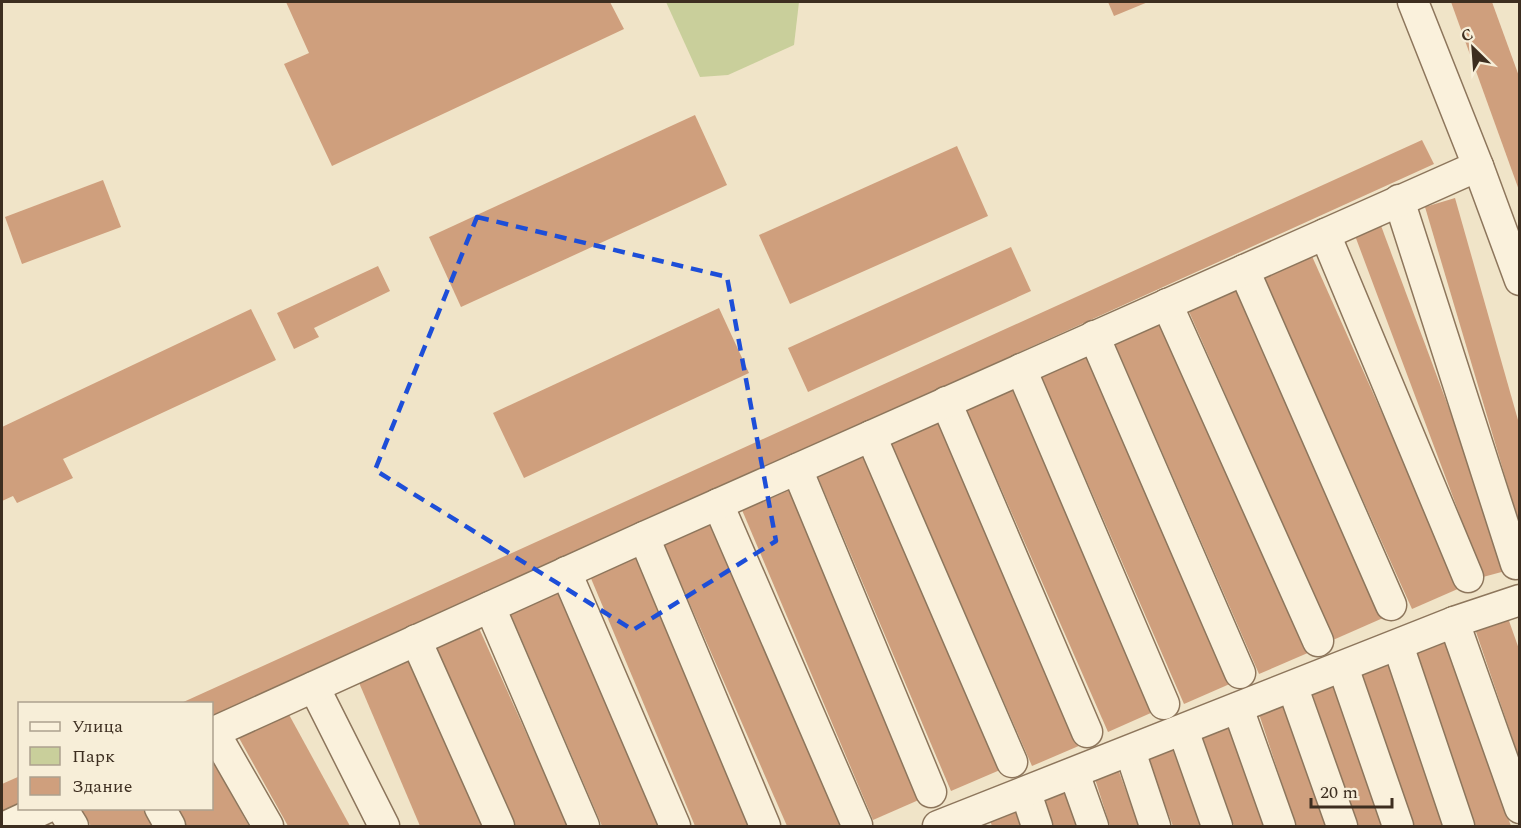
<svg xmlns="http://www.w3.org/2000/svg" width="1521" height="828" viewBox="0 0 1521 828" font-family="Spectral,serif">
	<rect width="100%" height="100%" fill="#f0e4c8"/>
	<!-- green -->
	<path fill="#c9cf9b" d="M666,2H799L794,45L728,75L700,77Z"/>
	<!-- building -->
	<g fill="#cf9f7d">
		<path d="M286,2H610L624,29L332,166L284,64L309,53Z"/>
		<path d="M1108,2H1148L1114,16Z"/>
		<path d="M1451,2H1492L1520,79V193Z"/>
		<path d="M695,115L727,185L461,307L429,237Z"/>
		<path d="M1422,140L1434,164L212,719V704H179Z"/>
		<path d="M957,146L988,216L790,304L759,235Z"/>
		<path d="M103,180L121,227L22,264L5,217Z"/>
		<path d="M1455,198L1520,427V527L1425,207Z"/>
		<path d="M1380,223L1509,570L1483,577L1354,233Z"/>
		<path d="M1011,247L1031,291L808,392L788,348Z"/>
		<path d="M1311,254L1460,588L1412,609L1262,276Z"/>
		<path d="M378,266L390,291L314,328L319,337L294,349L277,313Z"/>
		<path d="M1237,286L1383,618L1333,640L1187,307Z"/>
		<path d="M719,308L749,373L524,478L493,413Z"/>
		<path d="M251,309L276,360L63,459L73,478L17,503L13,496L2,501V427Z"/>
		<path d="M1164,320L1310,652L1259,674L1114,342Z"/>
		<path d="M1088,353L1232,683L1184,704L1040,374Z"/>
		<path d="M1012,389L1153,712L1108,732L966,409Z"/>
		<path d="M940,421L1081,745L1032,766L890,442Z"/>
		<path d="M866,454L1000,770L951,791L817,475Z"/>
		<path d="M790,490L921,799L873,820L742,510Z"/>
		<path d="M712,524L845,826H787L664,545Z"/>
		<path d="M636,556L749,826H695L590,576Z"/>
		<path d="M560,588L663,826H602L509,610Z"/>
		<path d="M1508,618L1520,652L1519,777L1507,745L1514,743L1475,629Z"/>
		<path d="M478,626L568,826H513L432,647Z"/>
		<path d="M1446,638L1498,790L1511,826H1473L1413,650Z"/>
		<path d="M411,653L484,826H420L357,678Z"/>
		<path d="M1391,662L1443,826H1411L1361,673Z"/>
		<path d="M1338,684L1386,826H1358L1312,693Z"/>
		<path d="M1285,705L1326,826H1296L1259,714Z"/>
		<path d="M287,711L350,826H288L239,738Z"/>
		<path d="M1229,724L1268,826H1234L1201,734Z"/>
		<path d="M1172,748L1201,826H1173L1147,759Z"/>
		<path d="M212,760L249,826H184L174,808H212Z"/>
		<path d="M1118,769L1139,826H1110L1095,779Z"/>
		<path d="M20,776V806L2,814V784Z"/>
		<path d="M1067,790L1079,826H1052L1043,799Z"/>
		<path d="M1016,807L1022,826H992L989,818Z"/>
		<path d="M87,808H148L158,826H91L82,811Z"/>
	</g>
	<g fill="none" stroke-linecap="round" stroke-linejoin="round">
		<!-- minor casing -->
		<g stroke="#8d765c" stroke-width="33">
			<g id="minor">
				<path d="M1478,166L1520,280"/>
				<path d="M1399,200L1516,564"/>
				<path d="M1325,234L1468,577"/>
				<path d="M1244,270L1391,605"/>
				<path d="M1167,304L1318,641"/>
				<path d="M1094,336L1240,673"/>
				<path d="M1021,369L1164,704"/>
				<path d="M946,402L1087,732"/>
				<path d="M871,436L1012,762"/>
				<path d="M797,469L931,792"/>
				<path d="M718,504L857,825"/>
				<path d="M644,537L765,826"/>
				<path d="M566,572L675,826"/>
				<path d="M490,607L584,826"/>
				<path d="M1454,622L1520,808"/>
				<path d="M416,640L499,826"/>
				<path d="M1398,645L1459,826"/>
				<path d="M1343,667L1398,826"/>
				<path d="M314,687L384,826"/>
				<path d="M1293,688L1342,826"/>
				<path d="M1238,708L1280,826"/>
				<path d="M1183,730L1217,826"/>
				<path d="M214,732L268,826"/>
				<path d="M212,733L644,537L1478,166L1413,2"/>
				<path d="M1130,751L1155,826"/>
				<path d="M1074,773L1093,826"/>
				<path d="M1026,793L1037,826"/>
				<path d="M62,808L73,826"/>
				<path d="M160,808L170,826"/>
				<path d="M7,826L46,808"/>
				<path d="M938,826L1454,622L1520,600"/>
			</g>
		</g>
		<!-- minor -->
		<use href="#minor" stroke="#faf1dc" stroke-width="30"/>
	</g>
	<!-- marked area -->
	<path fill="none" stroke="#1d4ed8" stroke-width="4.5" stroke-dasharray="12 8" stroke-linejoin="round" d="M477,217L727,277L776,541L633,630L375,470Z"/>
	<!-- border -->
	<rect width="1521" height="828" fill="none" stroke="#3d2e20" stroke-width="6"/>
	<!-- legend -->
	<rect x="18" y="702" width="195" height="108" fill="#f7eed8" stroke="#ada18e" stroke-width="1.5"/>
	<rect x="30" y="722" width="30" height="9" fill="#faf1dc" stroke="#ada18e" stroke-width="1.5"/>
	<text x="72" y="732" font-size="18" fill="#3d2e20">Улица</text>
	<rect x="30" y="747" width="30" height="18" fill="#c9cf9b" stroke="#ada18e" stroke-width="1.5"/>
	<text x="72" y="762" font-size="18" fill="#3d2e20">Парк</text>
	<rect x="30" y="777" width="30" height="18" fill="#cf9f7d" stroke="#ada18e" stroke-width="1.5"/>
	<text x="72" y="792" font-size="18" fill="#3d2e20">Здание</text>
	<!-- north arrow -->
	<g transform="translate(1473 48) rotate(335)" stroke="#f7eed8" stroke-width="4.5" paint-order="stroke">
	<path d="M0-4.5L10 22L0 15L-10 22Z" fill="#3d2e20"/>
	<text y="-9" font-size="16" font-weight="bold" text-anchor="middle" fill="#3d2e20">С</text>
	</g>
	<!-- scale -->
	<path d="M1311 798v9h81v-9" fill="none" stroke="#3d2e20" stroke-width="3"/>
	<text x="1320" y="798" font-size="18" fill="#3d2e20" stroke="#f7eed8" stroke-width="4.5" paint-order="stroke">20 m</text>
</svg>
